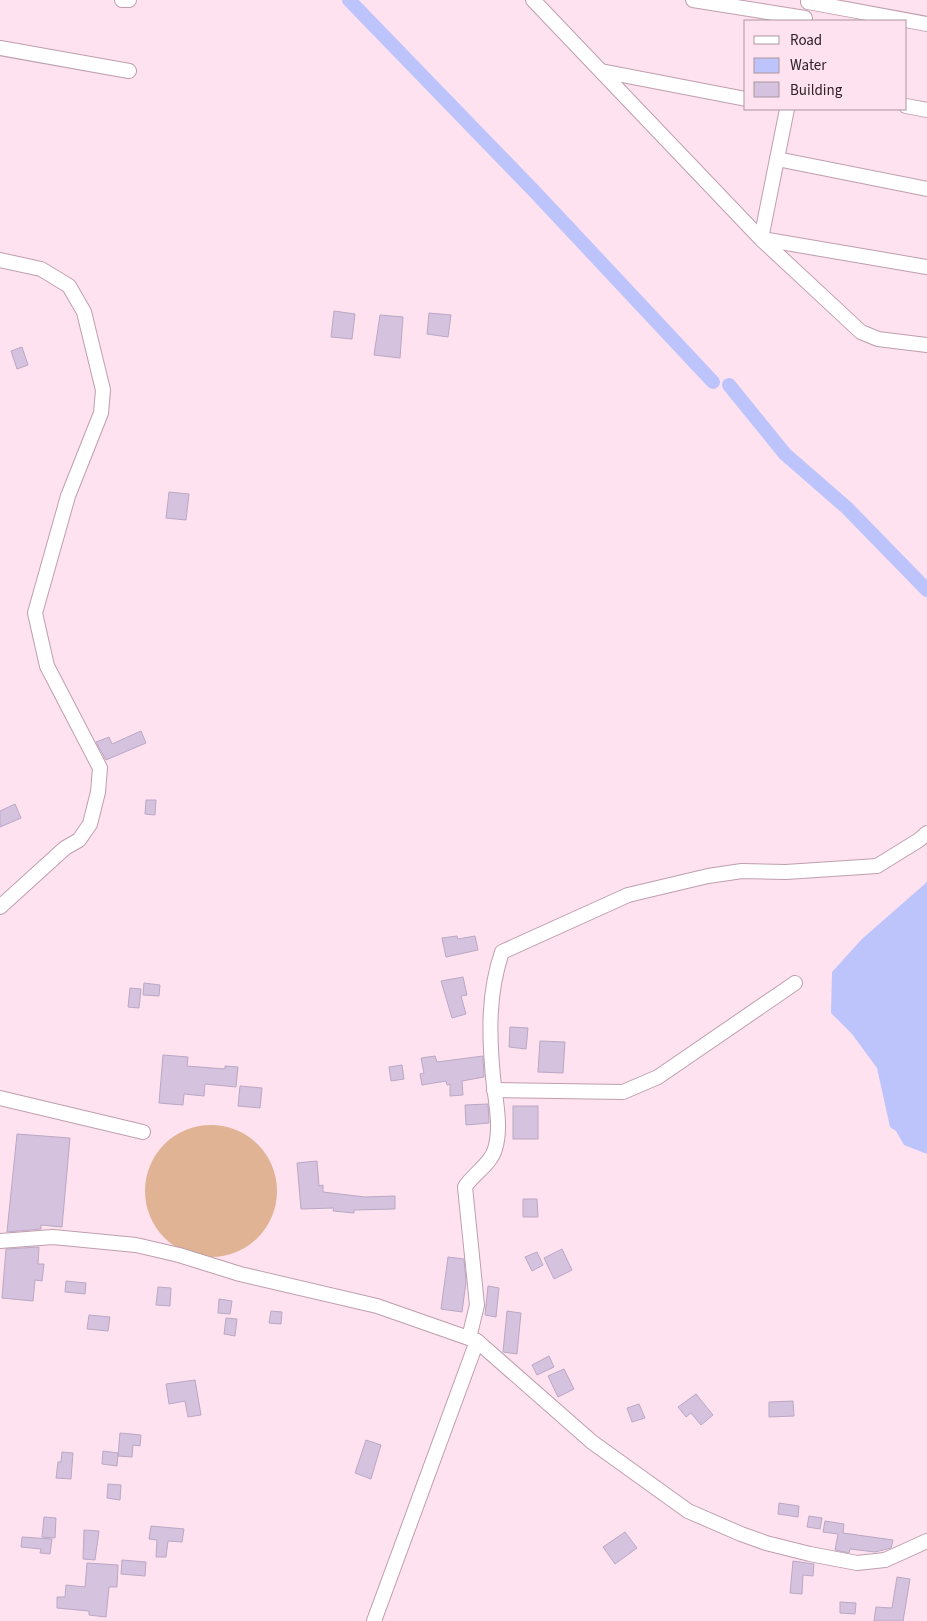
<svg xmlns="http://www.w3.org/2000/svg" width="927" height="1621" viewBox="0 0 927 1621" font-family="'Source Sans 3',sans-serif">
	<rect width="100%" height="100%" fill="#fee2ef"/>
	<!-- green -->
	<circle fill="#dfb394" cx="211" cy="1191" r="66"/>
	<!-- water -->
	<path fill="#bcc4fb" d="M927,882V1154L904,1145L896,1131L890,1127L877,1068L852,1034L831,1013L832,972L862,939Z"/>
	<g fill="none" stroke-linecap="round" stroke-linejoin="round">
		<!-- canal -->
		<g stroke="#bcc4fb" stroke-width="14">
			<path d="M349,0L535,192L713,382"/>
			<path d="M729,385L785,454L847,508L927,590"/>
		</g>
	</g>
	<!-- building -->
	<g fill="#d4c2df" stroke="#baa8c4">
		<path d="M334,311L355,314L352,339L331,337Z"/>
		<path d="M429,313L451,315L448,337L427,334Z"/>
		<path d="M380,315L403,317L400,358L374,355Z"/>
		<path d="M22,347L28,365L17,369L11,351Z"/>
		<path d="M169,492L189,494L186,520L166,518Z"/>
		<path d="M141,731L146,743L106,760L96,742L109,737L112,744Z"/>
		<path d="M146,800H156L155,815L145,814Z"/>
		<path d="M15,804L21,818L0,827V811Z"/>
		<path d="M457,936L458,939L475,936L478,950L446,957L442,938Z"/>
		<path d="M463,977L467,995L461,996L466,1014L452,1018L441,981Z"/>
		<path d="M144,983L160,985L159,996L143,995Z"/>
		<path d="M130,988L141,989L139,1008L128,1007Z"/>
		<path d="M510,1027L528,1028L526,1049L509,1047Z"/>
		<path d="M540,1041L565,1042L563,1073L538,1072Z"/>
		<path d="M163,1055L188,1057L187,1066L225,1069V1066L238,1067L236,1087L205,1084L204,1096L184,1094L183,1105L159,1103Z"/>
		<path d="M435,1056L437,1062L483,1056L484,1077L462,1081L463,1095L450,1096V1084L447,1085L446,1081L422,1085L420,1074L424,1073L421,1058Z"/>
		<path d="M402,1065L404,1079L391,1081L389,1067Z"/>
		<path d="M240,1086L262,1088L260,1108L238,1106Z"/>
		<path d="M488,1104L489,1123L466,1125L465,1105Z"/>
		<rect x="513" y="1106" width="25" height="33"/>
		<path d="M17,1134L70,1138L62,1227L41,1225V1229L7,1232Z"/>
		<path d="M317,1161L319,1186L323,1185V1192L365,1197L395,1196V1209L354,1210V1213L333,1211L334,1208L301,1209L297,1163Z"/>
		<path d="M523,1199H537L538,1217H523Z"/>
		<path d="M39,1247L38,1264H44L42,1281L35,1280L33,1301L2,1298L6,1249Z"/>
		<path d="M562,1249L572,1270L554,1279L544,1258Z"/>
		<path d="M537,1252L543,1265L532,1271L525,1257Z"/>
		<path d="M448,1257L464,1259L466,1282L462,1312L441,1309Z"/>
		<path d="M66,1281L86,1283L85,1294L65,1292Z"/>
		<path d="M488,1286L499,1288L496,1317L485,1315Z"/>
		<path d="M158,1287L171,1288L170,1306L156,1305Z"/>
		<path d="M219,1299L232,1301L230,1314L218,1313Z"/>
		<path d="M271,1311L282,1312L281,1324L269,1323Z"/>
		<path d="M507,1311L521,1313L517,1354L503,1352Z"/>
		<path d="M89,1315L110,1317L108,1331L87,1329Z"/>
		<path d="M226,1318L237,1319L235,1336L224,1334Z"/>
		<path d="M549,1356L554,1367L537,1375L532,1365Z"/>
		<path d="M564,1369L574,1389L558,1397L548,1376Z"/>
		<path d="M195,1380L201,1415L188,1417L185,1401L169,1404L166,1384Z"/>
		<path d="M696,1394L713,1415L701,1425L691,1413L686,1417L678,1407Z"/>
		<path d="M793,1401L794,1416L769,1417V1402Z"/>
		<path d="M639,1404L645,1418L632,1422L627,1408Z"/>
		<path d="M120,1433L141,1435L140,1446L133,1445L132,1457L118,1456Z"/>
		<path d="M366,1440L381,1445L371,1479L355,1473Z"/>
		<path d="M103,1451L118,1453L117,1466L102,1464Z"/>
		<path d="M62,1452L73,1453L71,1479L56,1478L58,1462H61Z"/>
		<path d="M108,1484L121,1485L120,1500L107,1498Z"/>
		<path d="M779,1503L799,1506L798,1517L778,1514Z"/>
		<path d="M809,1516L822,1518L820,1529L807,1527Z"/>
		<path d="M44,1517L56,1518L55,1538L42,1537Z"/>
		<path d="M825,1521L844,1524L843,1533L893,1540L891,1548L875,1552L850,1549L849,1553L835,1550L838,1534L823,1532Z"/>
		<path d="M151,1526L184,1529L182,1542L168,1541L166,1557H156L157,1540L149,1539Z"/>
		<path d="M84,1530L99,1531L95,1560L83,1559Z"/>
		<path d="M625,1532L637,1548L615,1564L603,1547Z"/>
		<path d="M22,1537L52,1539L50,1554L40,1553L41,1549L21,1547Z"/>
		<path d="M122,1560L146,1562L145,1576L121,1574Z"/>
		<path d="M793,1561L814,1564L813,1576L803,1575L802,1594L790,1593Z"/>
		<path d="M87,1563L118,1565L117,1587H109L106,1617L89,1615V1611L57,1608V1597H65L66,1585L85,1587Z"/>
		<path d="M897,1577L910,1579L903,1621H874L876,1607L892,1608Z"/>
		<path d="M840,1602L856,1603L855,1614L840,1613Z"/>
	</g>
	<g fill="none" stroke-linecap="round" stroke-linejoin="round">
		<!-- minor casing -->
		<g stroke="#bf9eae" stroke-width="16">
			<g id="minor">
				<path d="M122,0H129"/>
				<path d="M533,0L761,239L861,332L878,339L927,345"/>
				<path d="M693,0L805,18"/>
				<path d="M808,2L927,24"/>
				<path d="M0,48L129,71"/>
				<path d="M601,71L746,99"/>
				<path d="M906,106L927,110"/>
				<path d="M777,159L927,189"/>
				<path d="M761,239L787,109"/>
				<path d="M762,239L927,267"/>
				<path d="M0,260L41,269L69,286L84,312L103,390L101,413L68,496L35,613L47,666L100,768L98,792L90,824L79,840L65,848L0,907"/>
				<path d="M494,1090L623,1092L658,1077L795,983"/>
				<path d="M0,1098L143,1132"/>
				<path d="M0,1241L53,1237L136,1245L179,1255L240,1274L377,1306L477,1341L592,1442L688,1511L741,1534L766,1543L810,1554L857,1563L885,1560L927,1541"/>
				<path d="M374,1621L477,1341L469,1338L477,1305L465,1187C473,1174 491,1164 495,1149C502,1126 495,1099 493,1077C489,1034 488,993 502,952L628,895L708,876L742,871L786,872L877,866L919,840L927,833"/>
			</g>
		</g>
		<!-- minor -->
		<use href="#minor" stroke="#fff" stroke-width="14"/>
	</g>
	<!-- legend -->
	<rect x="744" y="20" width="162" height="90" fill="#fee2ef" stroke="#ab959f"/>
	<rect x="754" y="36" width="25" height="8" fill="#ffffff" stroke="#ab959f"/>
	<text x="790" y="45" font-size="15" fill="#2e2127">Road</text>
	<rect x="754" y="58" width="25" height="15" fill="#bcc4fb" stroke="#ab959f"/>
	<text x="790" y="70" font-size="15" fill="#2e2127">Water</text>
	<rect x="754" y="82" width="25" height="15" fill="#d4c2df" stroke="#ab959f"/>
	<text x="790" y="95" font-size="15" fill="#2e2127">Building</text>
</svg>
